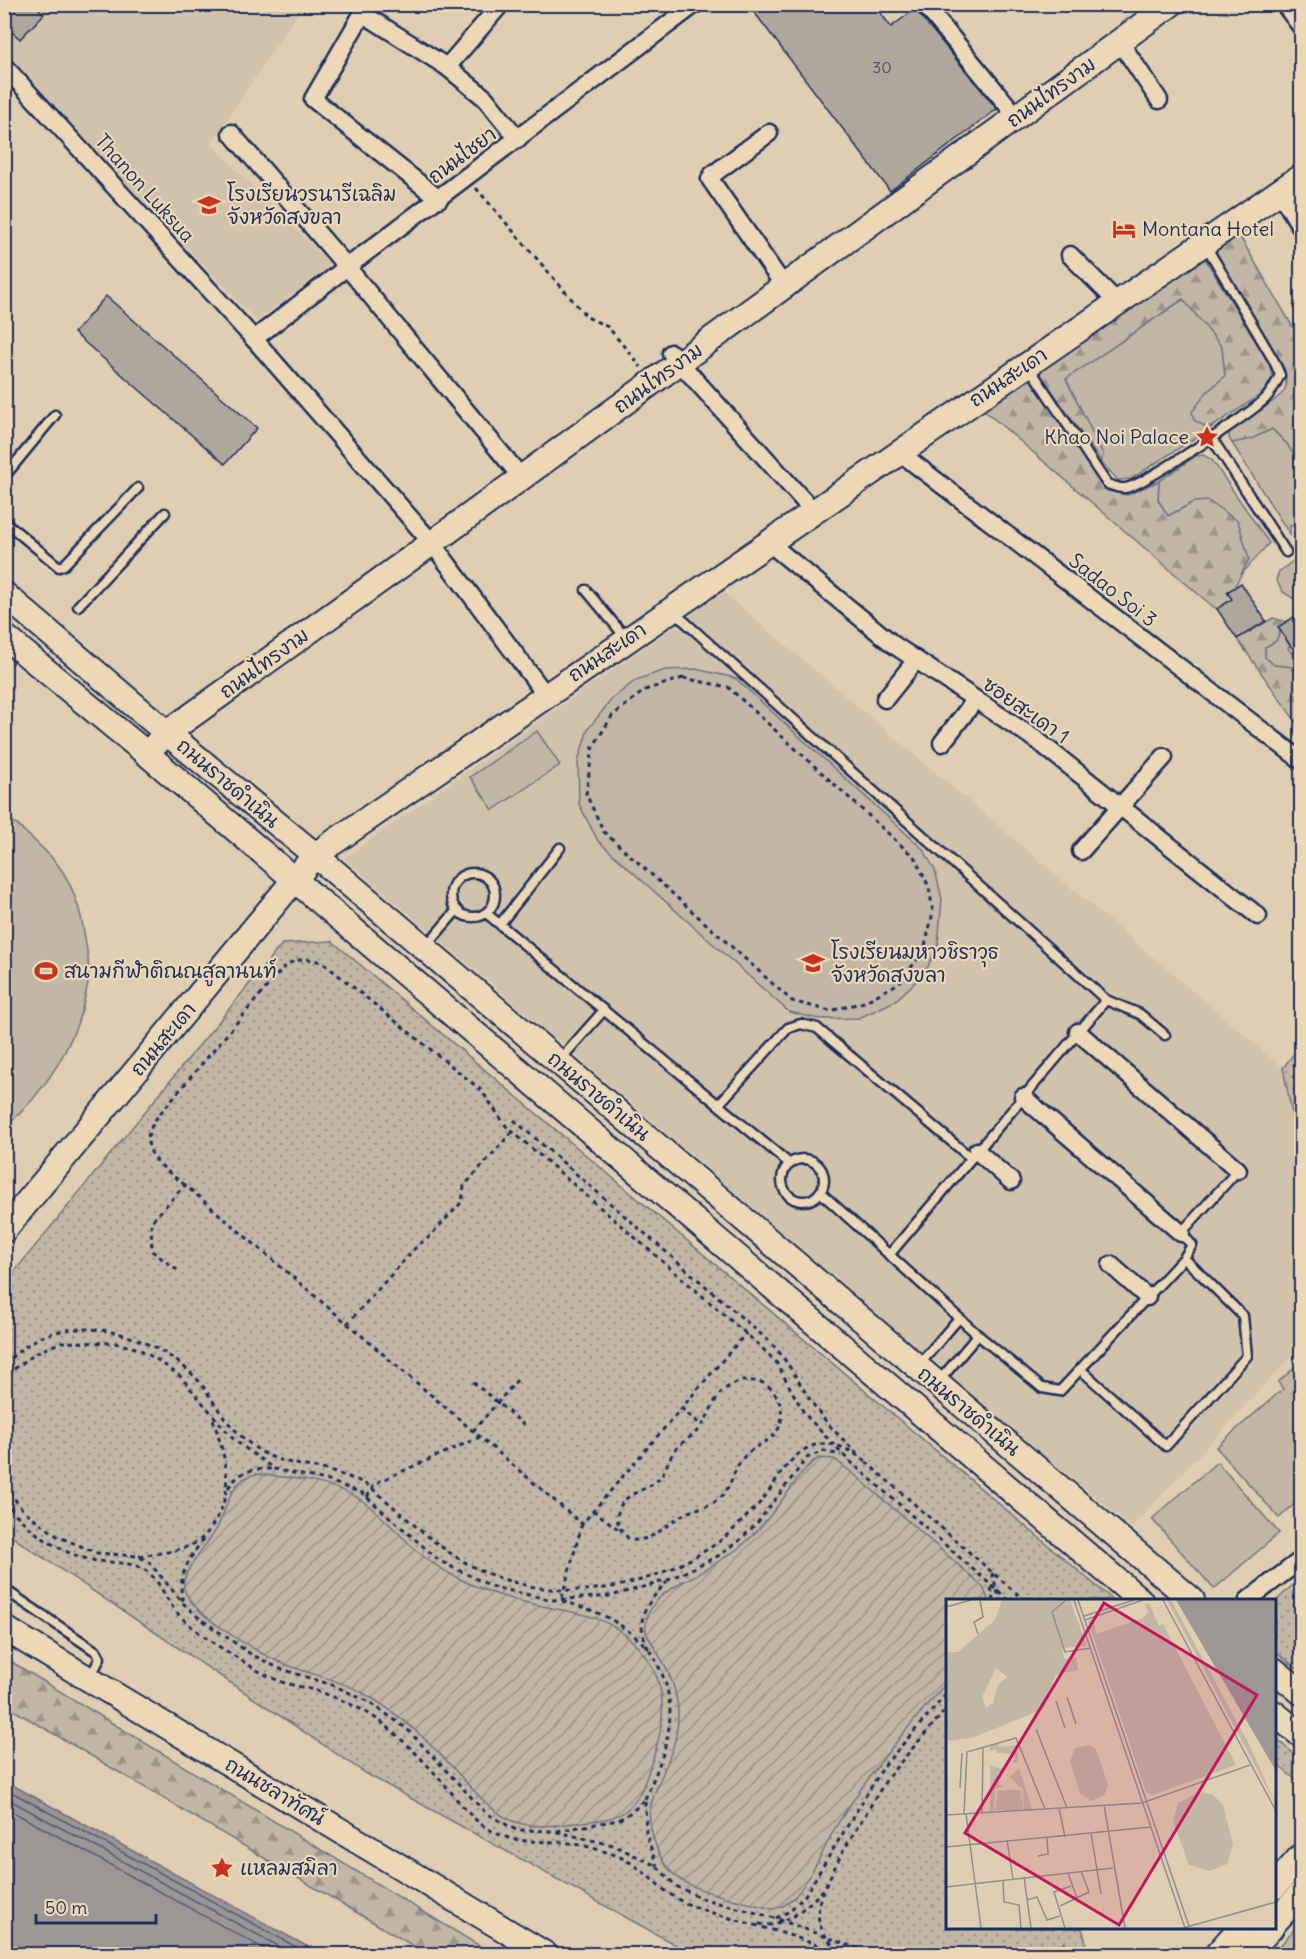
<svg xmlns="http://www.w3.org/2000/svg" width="1306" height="1959" viewBox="0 0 1306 1959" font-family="Delius,'Playpen Sans Thai',sans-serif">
	<defs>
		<pattern id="forest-firs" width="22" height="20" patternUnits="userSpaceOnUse" patternTransform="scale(1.5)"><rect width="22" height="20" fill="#c2b6a4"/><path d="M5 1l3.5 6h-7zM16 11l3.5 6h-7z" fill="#9d9489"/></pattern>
		<pattern id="park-dots" width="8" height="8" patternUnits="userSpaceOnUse" patternTransform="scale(1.5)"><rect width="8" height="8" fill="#c2b6a4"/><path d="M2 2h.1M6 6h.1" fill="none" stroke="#9d9489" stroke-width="1.8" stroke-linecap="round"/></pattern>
		<pattern id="garden-furrows" width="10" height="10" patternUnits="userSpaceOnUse" patternTransform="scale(1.5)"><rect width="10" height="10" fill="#c2b6a4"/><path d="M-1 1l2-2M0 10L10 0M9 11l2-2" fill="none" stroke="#9d9489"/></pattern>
	</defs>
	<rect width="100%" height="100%" fill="#dfceb1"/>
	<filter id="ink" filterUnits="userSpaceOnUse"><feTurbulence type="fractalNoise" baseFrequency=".0167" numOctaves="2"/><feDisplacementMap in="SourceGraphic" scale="12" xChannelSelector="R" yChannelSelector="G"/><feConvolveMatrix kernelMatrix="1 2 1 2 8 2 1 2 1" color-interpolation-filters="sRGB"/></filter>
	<g filter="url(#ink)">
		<!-- built -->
		<g fill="#d1c2ab">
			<path d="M5,5H303L211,144L331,265L257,321L5,56Z"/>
			<path d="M723,592L1283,1068L1301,1160V1346L1132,1527L1016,1432L344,858Z"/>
		</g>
		<!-- grass -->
		<g fill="#c2b6a4" stroke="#6e7281" stroke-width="1.5">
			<path d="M1184,299L1222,347L1225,376L1207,392L1206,427L1215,425L1131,479L1118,480L1101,462L1103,454L1066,379Z"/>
			<path d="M1272,429L1287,444L1301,465V524L1290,526V535L1232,443L1251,439Z"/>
			<path d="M1203,455L1212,460L1269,543L1240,576L1249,559L1194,502L1168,516L1158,500L1159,481L1196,456Z"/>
			<path d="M1299,556H1301V593L1298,595L1299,597L1294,599L1283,592L1276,580L1279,572Z"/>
			<path d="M1280,631L1290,646L1288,648L1301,668L1274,665L1265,658V647L1276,641Z"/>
			<path d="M696,669L735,678L923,849L935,870L942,899L938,944L925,973L895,1001L859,1018L819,1019L789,1012L598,841L579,804L578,761L588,729L612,699L636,680L665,670Z"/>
			<path d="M537,731L560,765L493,810L470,777Z"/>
			<path d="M5,814C21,829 45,848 58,865C72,883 81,911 84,933C87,950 91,970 87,988C77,1042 46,1092 5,1127Z"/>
			<path d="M1301,1362V1498L1279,1518L1216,1447L1283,1389L1278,1382Z"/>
			<path d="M1217,1462L1279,1533L1214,1589L1152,1519Z"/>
		</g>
		<!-- forest -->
		<g fill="url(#forest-firs)" stroke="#6e7281" stroke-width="1.5">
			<path d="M1232,223L1301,341V465L1287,444L1272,429L1251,439L1232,443L1229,438V432C1242,421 1279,401 1285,389C1287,383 1285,376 1285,370L1214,252L1210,239Z"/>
			<path d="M1204,257L1269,363L1273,379L1263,393L1215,425L1206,427L1194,420L1192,412L1207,392L1225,376L1222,347L1183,299L1066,379L1103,454L1101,462L1034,365Z"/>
			<path d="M1025,371L1107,491L1127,495L1159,481L1158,500L1168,516L1194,502L1208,501L1238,521L1249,559L1234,588L1227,592L1232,599L1217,609L1211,605L978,405Z"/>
			<path d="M1273,618L1286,622L1288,625L1280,631L1276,641L1265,647V657L1274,665L1301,668V729L1237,639Z"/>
			<path d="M5,1658L493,1954H427L5,1705Z"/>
			<path d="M1301,1921V1954H1273Z"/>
		</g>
		<!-- park -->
		<g fill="url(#park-dots)" stroke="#6e7281" stroke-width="1.5">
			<path d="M332,941L1113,1600H948V1928H1082L1086,1943L1077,1953L1064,1942L1054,1954H692L367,1774L5,1532V1283L282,944Z"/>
			<path d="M1301,1044V1160L1283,1068Z"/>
			<path d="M1301,1577V1672L1274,1650L1275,1602Z"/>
			<path d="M1274,1737L1301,1760V1784L1275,1763Z"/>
		</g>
		<!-- garden -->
		<g fill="url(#garden-furrows)" stroke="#6e7281" stroke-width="1.5">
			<path d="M819,1458L834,1459L855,1475L978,1582L984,1589L988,1600H948L947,1682C906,1728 868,1775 835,1828C827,1843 820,1859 811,1873C803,1887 791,1907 773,1909C755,1905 737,1901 719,1895C686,1886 664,1876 654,1840C651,1830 648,1819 650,1808C658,1777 678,1750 678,1717C679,1684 662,1660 646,1633C642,1601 673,1587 696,1575C711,1566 725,1558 739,1548C759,1532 773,1512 788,1492C797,1480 805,1466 819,1458Z"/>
			<path d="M256,1474C288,1477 334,1482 361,1500C382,1514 399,1535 418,1552C430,1562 442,1570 456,1577C484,1592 515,1601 547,1607C575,1613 601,1615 624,1634C670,1672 669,1716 650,1767C645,1783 639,1801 625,1811C613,1820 596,1820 582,1822C520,1831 506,1827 464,1780C434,1746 403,1715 363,1693C335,1677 301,1673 273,1659C251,1648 189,1613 184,1588C181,1572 205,1547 214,1533C229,1512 225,1481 256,1474Z"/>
		</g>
		<!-- water -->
		<path fill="#9c9795" stroke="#686d7f" stroke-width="1.5" d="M5,1781L321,1954H5Z"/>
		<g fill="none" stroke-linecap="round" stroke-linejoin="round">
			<!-- shore -->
			<g stroke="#4f5974" stroke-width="1.5">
				<path d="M4,1788L309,1954"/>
				<path d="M4,1797L293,1954"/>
				<path d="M4,1807L274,1954"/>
			</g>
		</g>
		<!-- building -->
		<g fill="#afa69c" stroke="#1b2f5e" stroke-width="1.5">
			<path d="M4,4H34L44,14L20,39L4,25Z"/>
			<path d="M748,4H874L891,27L915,9L997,109L890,191Z"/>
			<path d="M106,296L257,428L225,464L74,333Z"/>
			<path d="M1241,583L1266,621L1237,639L1217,609L1232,599L1227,592Z"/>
			<path d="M1302,612V663L1278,627Z"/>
		</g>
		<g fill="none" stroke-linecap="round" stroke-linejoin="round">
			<!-- lane casing -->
			<g stroke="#1b2f5e" stroke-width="13">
				<g id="lane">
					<path d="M1029,367L1107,484C1112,485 1120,489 1125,488C1141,487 1251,413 1265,399C1272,392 1276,383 1280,375L1274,361L1206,246"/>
					<path d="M1211,437L1286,552"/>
					<path d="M4,477L55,415"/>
					<path d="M4,521L59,567L64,565L138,488"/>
					<path d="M586,590L626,638"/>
					<path d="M78,606L165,513"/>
					<path d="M674,612L1106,1000L1140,1014L1165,1035"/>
					<circle cx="473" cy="895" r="22"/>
					<path d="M486,913L790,1164"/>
					<path d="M500,924L560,848"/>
					<path d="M426,946L457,910"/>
					<path d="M559,1061L604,1010"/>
					<path d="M719,1104L788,1028L801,1024L817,1028L971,1158"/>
					<circle cx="803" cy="1180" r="21"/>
					<path d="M820,1192L978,1335L1042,1388L1060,1391L1184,1258L1192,1245L1181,1233L1238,1170"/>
					<path d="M889,1255L1106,1000"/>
					<path d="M918,1366L959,1318"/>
					<path d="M1080,1369L1166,1446L1247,1356L1243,1316L1184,1258"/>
					<path d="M939,1381L978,1335"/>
					<path d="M4,1589L97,1652L100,1658L90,1678"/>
				</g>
			</g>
			<!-- street casing -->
			<g stroke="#1b2f5e" stroke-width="21">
				<g id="street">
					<path d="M368,4L313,99L439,199"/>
					<path d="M924,4L1017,117"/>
					<path d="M1284,4L1302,28"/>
					<path d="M362,13L447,67L485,98L518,139"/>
					<path d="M1120,42L1159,100"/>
					<path d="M4,66L254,339L432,543L545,694"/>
					<path d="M447,67L501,4"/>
					<path d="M231,133L347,267L521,477"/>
					<path d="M769,133L712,175L710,179L784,286"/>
					<path d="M1279,191L1302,229"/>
					<path d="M1070,255L1117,302"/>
					<path d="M254,339L347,267L695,4"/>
					<path d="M671,353L813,511"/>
					<path d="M899,452L1302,761"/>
					<path d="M768,542L894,645L1038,741L1258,916"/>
					<path d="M885,699L916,660"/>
					<path d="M942,743L975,700"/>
					<path d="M1081,851L1164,757"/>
					<path d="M1078,1032L1238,1170"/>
					<path d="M1023,1097L1181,1233"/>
					<path d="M977,1151L1011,1181"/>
					<path d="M1111,1265L1147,1297"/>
					<path d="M1248,1600L1302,1559"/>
				</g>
			</g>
			<!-- secondary casing -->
			<g stroke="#1b2f5e" stroke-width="28">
				<g id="secondary">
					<path d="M4,594L167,733L315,855L1192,1600"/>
					<path d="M4,636L147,754L1140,1600"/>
					<path d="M157,743L167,733L432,543L1171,4"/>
					<path d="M4,1230L315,855L1302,176"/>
					<path d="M4,1628L545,1954"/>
					<path d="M1274,1670L1302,1693"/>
					<path d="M1274,1713L1302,1736"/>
					<path d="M1274,1887L1302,1855"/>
					<path d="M1274,1923L1302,1892"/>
					<path d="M1217,1954L1240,1928"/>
					<path d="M1247,1954L1271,1928"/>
				</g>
			</g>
			<!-- path -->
			<g stroke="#1b2f5e" stroke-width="3" stroke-dasharray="4.5 4.5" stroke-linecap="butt">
				<path d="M476,188L587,317L608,327L641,367"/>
				<path d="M683,678L728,687L915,858L929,887L933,912L924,951L899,983L864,1002L830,1011L792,1001L604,832L586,794L593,747L612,716L645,690Z"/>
				<path d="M514,1120L770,1342C788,1360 799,1384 813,1404C825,1422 841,1438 857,1453"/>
				<path d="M185,1185C172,1175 148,1159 148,1140C148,1131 153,1124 157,1117L282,969C293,958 307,958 322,962L481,1090L506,1126L759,1345L776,1362L804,1413L843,1455L1008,1600"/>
				<path d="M177,1270L152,1251L151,1222L185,1185L582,1524L746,1333"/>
				<path d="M347,1324L418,1245L427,1239L462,1202L464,1186L512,1132"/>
				<path d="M4,1364C16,1353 30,1341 46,1335C97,1317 161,1341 197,1379C206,1389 213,1402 221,1413C231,1427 245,1441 260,1451C279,1463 304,1465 326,1470C336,1473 346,1476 357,1480L369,1486C410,1519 445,1559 497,1577C574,1604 651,1588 717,1543C731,1533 742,1521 754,1509C772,1492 783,1463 804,1450C826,1436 847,1448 866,1461"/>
				<path d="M742,1381C749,1381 759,1380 765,1384C782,1394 788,1422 773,1436C764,1444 751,1448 743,1458C733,1469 732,1487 720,1498C711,1507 698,1507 687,1513C666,1522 656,1542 630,1540C621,1531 614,1523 619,1509C627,1489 650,1492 661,1476C667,1467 670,1455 677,1448C683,1441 692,1437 698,1430C717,1409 709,1391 742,1381Z"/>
				<path d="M473,1382L524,1425"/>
				<path d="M4,1384L14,1369L38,1352L61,1342L115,1343L139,1349L159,1361L180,1376L234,1440L274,1469L326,1480L362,1493L440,1561L493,1587L552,1600L611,1596L668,1580L720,1555L740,1540L758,1522L807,1458L823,1451L841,1455"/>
				<path d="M681,1408L701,1425"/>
				<path d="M473,1431L517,1380"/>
				<path d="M866,1462L1024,1600"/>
				<path d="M4,1484L22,1509L57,1536L97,1553L137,1556L148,1561L183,1603L198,1617L249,1653L278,1668L335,1686L371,1703L407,1729L486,1813L516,1830L553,1831L613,1845L657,1866L676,1886L704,1899L775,1918L872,1954"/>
				<path d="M228,1488C241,1470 250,1469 271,1469"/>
				<path d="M367,1497L374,1485L380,1481L480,1437"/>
				<path d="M4,1500C26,1529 56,1552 92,1560C109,1564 130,1560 145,1570C159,1579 164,1596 174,1609C190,1629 215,1644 236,1657C249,1665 262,1674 275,1679C287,1685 300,1686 313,1690C337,1697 364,1709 384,1724C404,1741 423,1760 440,1779C456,1797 470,1820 492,1831C515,1843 530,1841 554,1842C574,1842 594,1848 612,1854C643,1864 657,1890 685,1903C711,1914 739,1920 765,1928C791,1935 815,1944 840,1954"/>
				<path d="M593,1510L618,1529"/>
				<path d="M582,1524L561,1601C600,1611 618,1620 648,1648C634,1618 646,1604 667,1582"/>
				<path d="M139,1556C158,1553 180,1552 197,1542C205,1537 210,1529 215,1521C236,1488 224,1454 213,1419"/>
				<path d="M992,1573L1000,1600"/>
				<path d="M991,1588L993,1600"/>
				<path d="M183,1601C176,1577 190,1558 203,1539"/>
				<path d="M645,1799C669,1744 685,1703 648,1648"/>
				<path d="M557,1831L618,1820L633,1811L645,1799L646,1833L657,1866"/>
				<path d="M823,1890C813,1920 819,1931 840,1953"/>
				<path d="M776,1918L788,1912L804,1897L884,1766L948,1692"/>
				<path d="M759,1924L773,1925L794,1916L811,1902L824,1889L843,1851L888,1777L948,1707"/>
			</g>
			<!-- lane -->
			<use href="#lane" stroke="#ecd8b6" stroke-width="8"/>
			<!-- street -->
			<use href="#street" stroke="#ecd8b6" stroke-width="16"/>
			<!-- secondary -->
			<use href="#secondary" stroke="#ecd8b6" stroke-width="24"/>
		</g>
	</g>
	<!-- icons -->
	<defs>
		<g id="school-bare" transform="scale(1.8)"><path d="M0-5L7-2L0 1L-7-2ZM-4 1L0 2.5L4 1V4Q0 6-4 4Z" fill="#c8321e" stroke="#ecd8b6" stroke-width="2.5" paint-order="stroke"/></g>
		<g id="hotel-bare" transform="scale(1.8)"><path d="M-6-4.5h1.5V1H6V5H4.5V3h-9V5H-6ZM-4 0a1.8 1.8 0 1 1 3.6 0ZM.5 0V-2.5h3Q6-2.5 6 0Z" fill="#c8321e" stroke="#ecd8b6" stroke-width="2.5" paint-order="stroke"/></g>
		<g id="sight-bare" transform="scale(1.8)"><path d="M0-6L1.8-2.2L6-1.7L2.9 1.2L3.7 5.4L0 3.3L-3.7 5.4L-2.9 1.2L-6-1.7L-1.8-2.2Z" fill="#c8321e" stroke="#ecd8b6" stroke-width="2.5" paint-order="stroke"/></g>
		<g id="stadium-bare" transform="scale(1.8)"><path d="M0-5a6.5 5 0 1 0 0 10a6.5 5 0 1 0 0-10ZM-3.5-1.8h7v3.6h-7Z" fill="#c8321e" stroke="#ecd8b6" stroke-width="2.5" paint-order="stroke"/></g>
	</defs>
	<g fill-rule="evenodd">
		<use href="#school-bare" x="209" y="205"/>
		<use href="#hotel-bare" x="1124" y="229"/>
		<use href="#sight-bare" x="1207" y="437"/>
		<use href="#school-bare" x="813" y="963"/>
		<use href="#stadium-bare" x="46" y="971"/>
		<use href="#sight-bare" x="222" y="1868"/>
	</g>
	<g text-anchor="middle" stroke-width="4.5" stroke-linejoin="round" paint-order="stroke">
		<!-- number labels -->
		<g font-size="16" fill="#404d6e">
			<text x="882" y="73">30</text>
		</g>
		<!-- street labels -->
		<g font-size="20" fill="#1b2f5e" stroke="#ecd8b6">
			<text transform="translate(1051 92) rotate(-36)" y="7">ถนนไทรงาม</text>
			<text transform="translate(462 155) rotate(-37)" y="7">ถนนไชยา</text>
			<text transform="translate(145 188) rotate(48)" y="7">Thanon Luksua</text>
			<text transform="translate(1008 377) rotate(-34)" y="7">ถนนสะเดา</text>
			<text transform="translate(658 378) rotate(-36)" y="7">ถนนไทรงาม</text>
			<text transform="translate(1113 590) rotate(38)" y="7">Sadao Soi 3</text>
			<text transform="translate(607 652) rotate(-34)" y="7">ถนนสะเดา</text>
			<text transform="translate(264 663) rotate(-36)" y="7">ถนนไทรงาม</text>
			<text transform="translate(1026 710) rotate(35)" y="7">ซอยสะเดา 1</text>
			<text transform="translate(228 783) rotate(40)" y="7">ถนนราชดำเนิน</text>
			<text transform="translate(163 1039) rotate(-50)" y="7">ถนนสะเดา</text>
			<text transform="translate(599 1096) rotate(40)" y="7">ถนนราชดำเนิน</text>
			<text transform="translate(969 1411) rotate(40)" y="7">ถนนราชดำเนิน</text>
			<text transform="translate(275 1791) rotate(31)" y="7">ถนนชลาทัศน์</text>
		</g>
		<!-- poi labels -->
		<g font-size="20" fill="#1b2f5e" stroke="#ecd8b6" text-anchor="start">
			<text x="227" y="201">โรงเรียนวรนารีเฉลิม<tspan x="227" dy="23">จังหวัดสงขลา</tspan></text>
			<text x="1142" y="236">Montana Hotel</text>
			<text x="1189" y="444" text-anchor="end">Khao Noi Palace</text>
			<text x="831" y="959">โรงเรียนมหาวชิราวุธ<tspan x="831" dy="23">จังหวัดสงขลา</tspan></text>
			<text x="64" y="978">สนามกีฬาติณณสูลานนท์</text>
			<text x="240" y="1875">แหลมสมิลา</text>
		</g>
	</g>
	<!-- overview -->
	<g transform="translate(946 1599)">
		<rect width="330" height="330" fill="#dfceb1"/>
		<path d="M116,48L118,60L130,58L132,71L108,76L104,50ZM144,146L151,152L162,186L159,196L146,202L134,195L124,162L129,149ZM60,191H75L74,207L55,208L54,199ZM254,193L267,196L277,206L287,245L281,265L264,272L243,266L227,221L232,204Z" fill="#c2b6a4"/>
		<path d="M221,1H225L304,147L330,206ZM52,145L53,148L71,146L72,164L65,163L70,160L67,155L51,154L50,150L44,152V147ZM44,166L59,171L52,175L53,186L59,187L49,190L48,211L44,213ZM73,169L86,210L78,211L77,191L64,178ZM52,191L62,193L55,196V208L74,207L76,194L77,211H49Z" fill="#c2b6a4"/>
		<path d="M56,1H124L141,47L104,50L109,78L97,110L26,139L0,142V53H12L49,21ZM50,69L61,78L52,86L47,104L40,109L36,98ZM199,5H203L213,27L217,25L290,166L206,196L200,193L142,22L148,21L150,35L197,19L202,13Z" fill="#c2b6a4" fill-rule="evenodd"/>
		<path d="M214,47L226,62L214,77L212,90L179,97L171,66ZM227,70L242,77L247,97L263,123V128L250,136L237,126L230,108L215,91L216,78Z" fill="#c2b6a4"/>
		<path d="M230,1H330V172Z" fill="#9c9795"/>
		<path fill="none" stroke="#918e90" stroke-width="1.5" d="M120,1L106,13L119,53L145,49M128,1L239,329M132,1L243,327M217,1L330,212M0,8L25,1M138,17L188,1M139,21L197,1M32,35L28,23L37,18L34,1M121,98L130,125M110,102L119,129M90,130L121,209M14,189L16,154M158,206L179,329M113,209L119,238M36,214L37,149M18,215L21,153L70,139L99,210M20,215L35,329M0,216L196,204L304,166M145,234L155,295M61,241L67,280M0,248L205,228M92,257L102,255L101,238M122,274L131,299M78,278L85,329M57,281L58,303L73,306L75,329M0,288L167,269M81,301L91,298L101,321L114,317M114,307L143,293L135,272M119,329L108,293L125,287M237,329L330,303"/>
		<path fill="#c2185b" fill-opacity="0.15" stroke="#c2185b" stroke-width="3" d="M158,4L311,96L173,326L19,234Z"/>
		<rect width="330" height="330" fill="none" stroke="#1b2f5e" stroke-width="3"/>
	</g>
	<!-- margin -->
	<rect width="1306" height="1959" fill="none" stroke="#ecd8b6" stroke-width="24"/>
	<rect x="12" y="12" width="1282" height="1935" fill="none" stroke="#1b2f5e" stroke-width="2" filter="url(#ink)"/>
	<!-- scale -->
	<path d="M36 1914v9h120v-9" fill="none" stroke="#1b2f5e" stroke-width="3"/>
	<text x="45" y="1914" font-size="18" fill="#1b2f5e" stroke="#ecd8b6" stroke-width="4.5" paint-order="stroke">50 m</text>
</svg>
